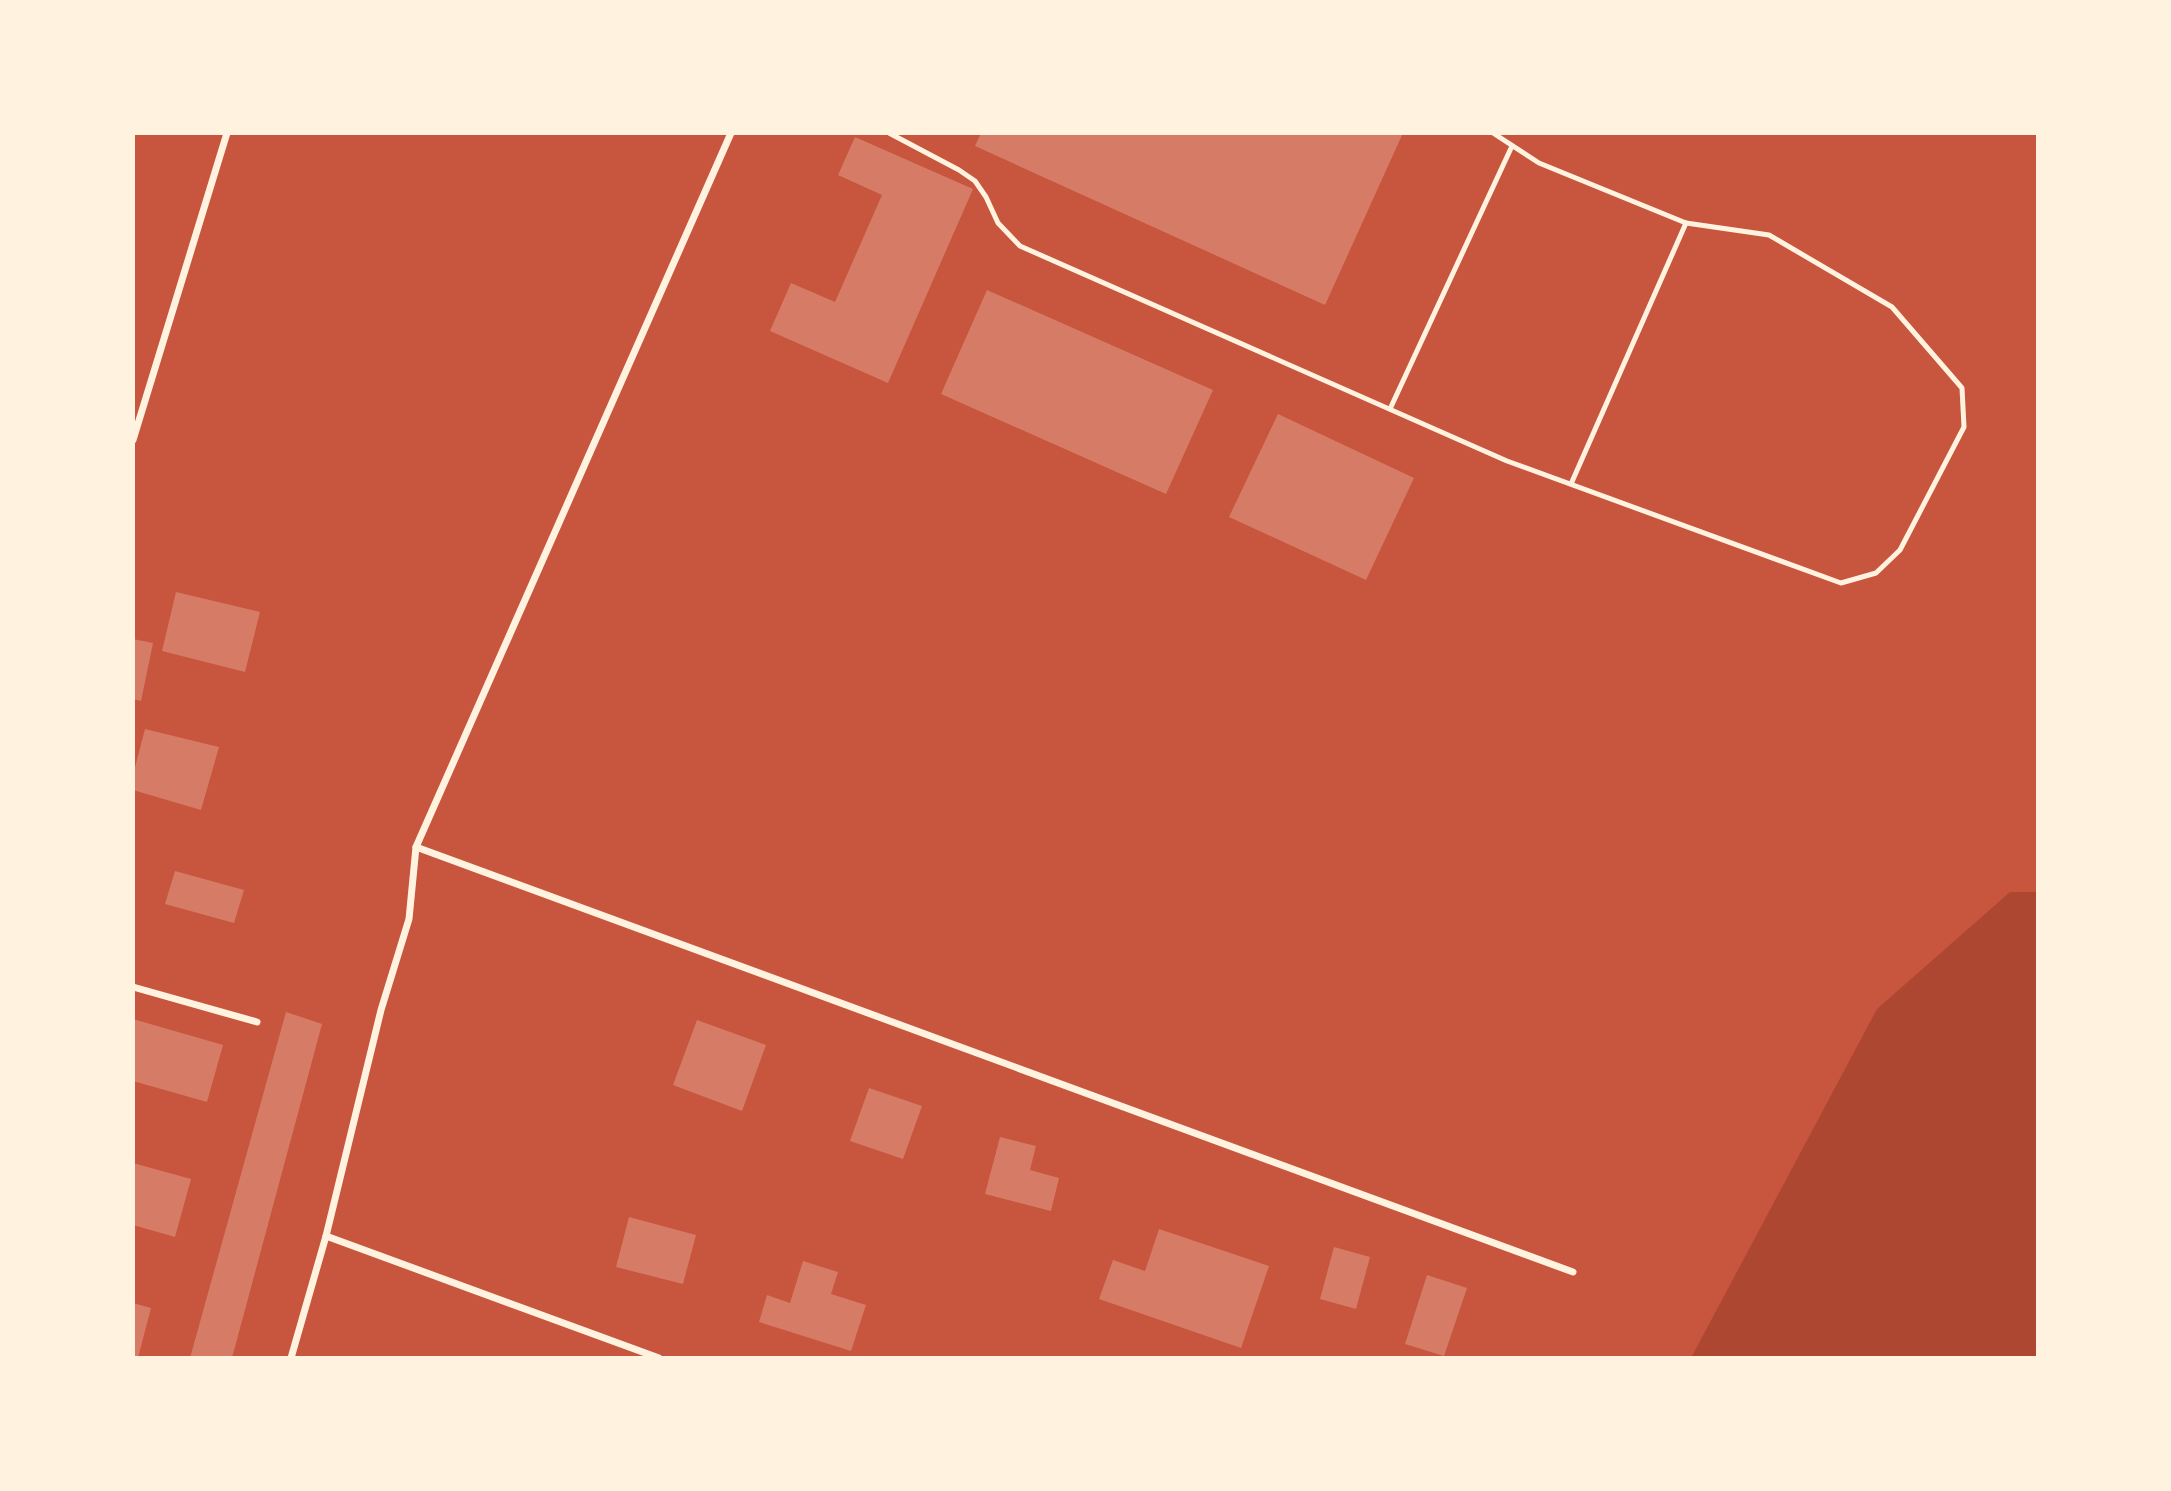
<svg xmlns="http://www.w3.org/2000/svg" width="2171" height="1491" viewBox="0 0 2171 1491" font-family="'Sofia Sans Condensed',sans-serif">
	<rect width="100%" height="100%" fill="#c8553d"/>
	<!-- green -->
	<path fill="#ae4732" d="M2010,892H2038V1358H1691L1877,1009Z"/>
	<!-- building -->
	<g fill="#d67c66">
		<path d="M981,133H1403L1325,305L975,146Z"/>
		<path d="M855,137L973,189L888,383L770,331L791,283L835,302L882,195L838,175Z"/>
		<path d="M987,290L1213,390L1166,494L941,394Z"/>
		<path d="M1278,414L1414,478L1366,580L1229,517Z"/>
		<path d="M176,592L260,612L245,672L162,651Z"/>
		<path d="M133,639L153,643L141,701L133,699Z"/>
		<path d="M145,729L219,747L201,810L133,790V775Z"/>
		<path d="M175,871L244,890L234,923L165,904Z"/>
		<path d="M286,1012L322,1024L232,1358H190Z"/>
		<path d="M133,1019L223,1045L207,1102L133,1081Z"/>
		<path d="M697,1020L766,1045L742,1111L673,1085Z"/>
		<path d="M869,1088L922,1106L903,1159L850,1141Z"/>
		<path d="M1000,1137L1036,1146L1030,1170L1059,1178L1051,1211L985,1194Z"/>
		<path d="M133,1163L191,1179L175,1237L133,1225Z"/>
		<path d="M629,1217L696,1235L683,1284L616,1267Z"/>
		<path d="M1159,1229L1269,1266L1241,1348L1099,1299L1113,1260L1145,1271Z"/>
		<path d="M1334,1247L1370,1257L1356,1309L1320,1299Z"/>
		<path d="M803,1261L838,1272L831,1294L866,1305L851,1351L759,1322L767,1295L790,1303Z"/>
		<path d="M1427,1275L1467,1288L1444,1356L1405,1344Z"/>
		<path d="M133,1303L151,1308L138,1358H133Z"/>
	</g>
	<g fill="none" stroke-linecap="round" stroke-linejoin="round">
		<!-- service -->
		<g stroke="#fff3e0" stroke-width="5">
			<path d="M889,133L959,170L975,181L986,197L998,223L1020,246L1507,461L1841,583L1876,573L1900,550L1964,427L1962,388L1892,307L1769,235L1686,223L1539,163L1493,133"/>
			<path d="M1390,409L1512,146"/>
			<path d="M1571,484L1686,223"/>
		</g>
		<!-- minor -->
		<g stroke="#fff3e0" stroke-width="7">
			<path d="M133,440L227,133"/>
			<path d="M416,847L1573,1272"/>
			<path d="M133,987L257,1022"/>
			<path d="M326,1236L659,1358"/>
			<path d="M291,1358L326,1236L381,1010L409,919L416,847L731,133"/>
		</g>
	</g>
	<!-- border -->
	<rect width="2171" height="1491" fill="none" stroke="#fff3e0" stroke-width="270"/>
</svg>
